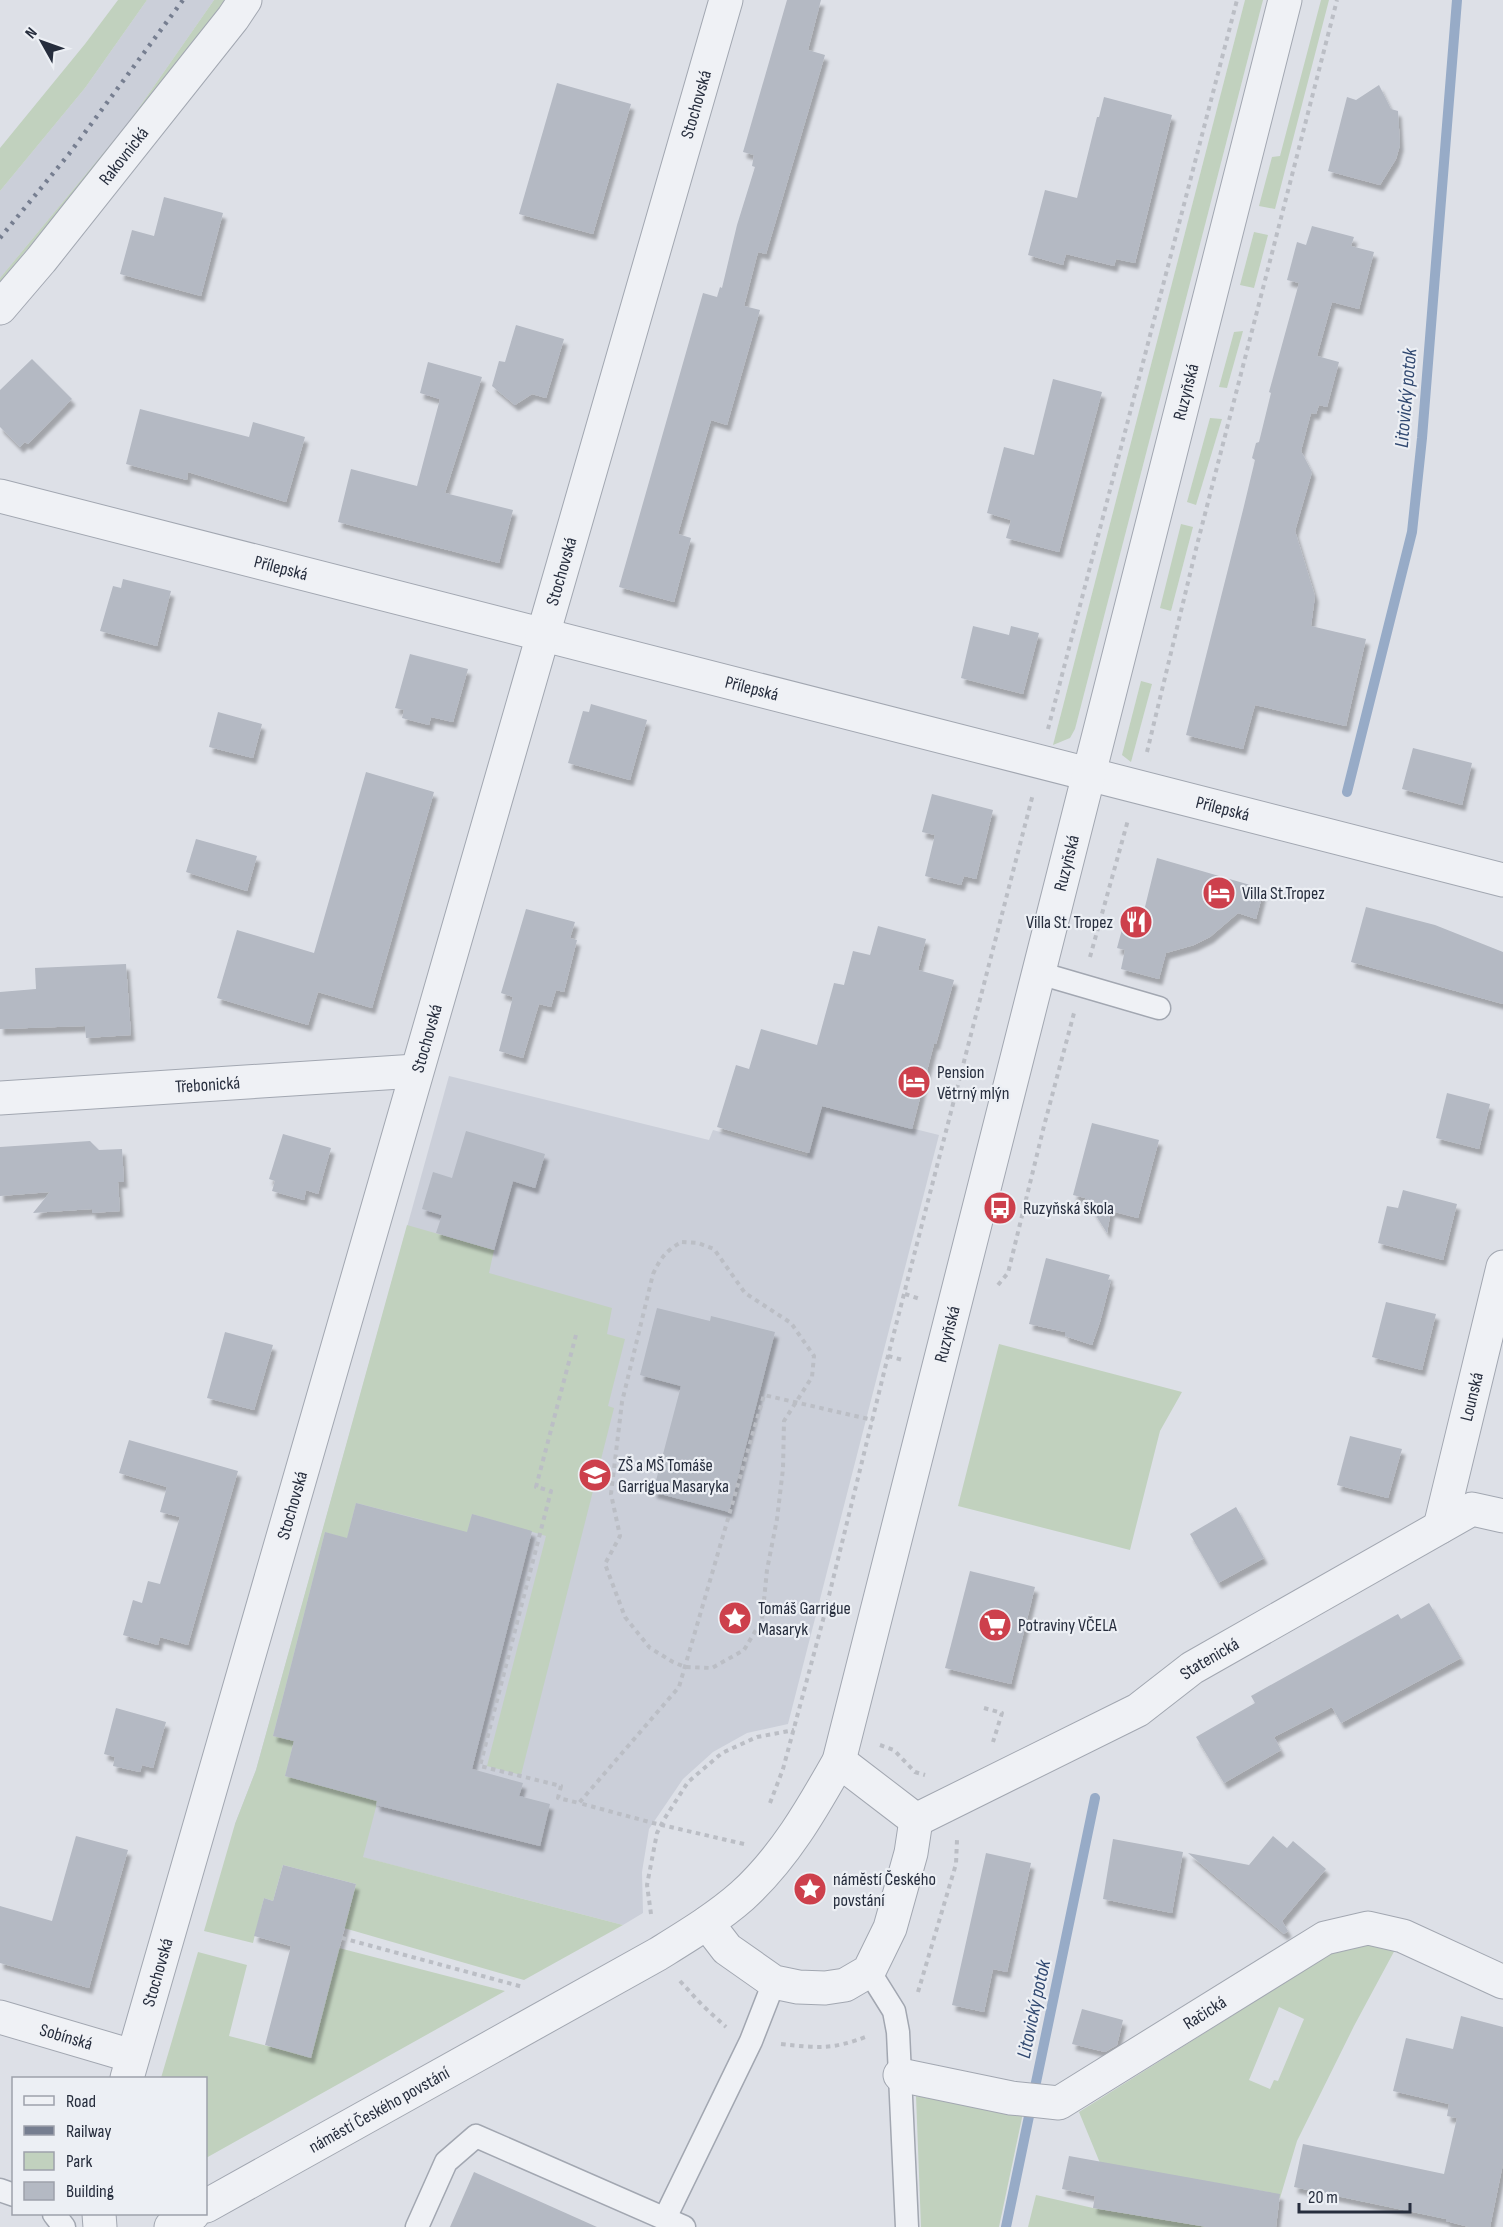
<svg xmlns="http://www.w3.org/2000/svg" width="1503" height="2227" viewBox="0 0 1503 2227" font-family="'Sofia Sans Condensed',sans-serif">
	<defs>
		<filter id="shadow"><feDropShadow dx="3.5" dy="6" stdDeviation="1.5" flood-color="#0004"/></filter>
	</defs>
	<rect width="100%" height="100%" fill="#dde0e7"/>
	<!-- built -->
	<g fill="#cbcfd9">
		<path d="M147,0H214L129,122L0,278V191L85,88Z"/>
		<path d="M449,1076L709,1140L713,1130L807,1156L822,1106L939,1135L788,1724L747,1733L713,1752L683,1779L649,1829L642,1872L643,1913L623,1925L235,1824L256,1770Z"/>
	</g>
	<!-- green -->
	<g fill="#c1d1be" fill-rule="evenodd">
		<path d="M118,0H147L85,88L0,191V148L85,44Z"/>
		<path d="M214,0H227L151,101L0,282V278L129,122Z"/>
		<path d="M1245,0H1263L1075,729L1070,738L1053,745Z"/>
		<path d="M1321,0H1329L1275,209L1259,206L1272,157L1280,156Z"/>
		<path d="M1254,232L1268,235L1254,288L1240,285Z"/>
		<path d="M1243,331L1227,388L1219,387L1234,332Z"/>
		<path d="M1210,418L1222,419L1196,505L1187,502Z"/>
		<path d="M1181,524L1193,527L1171,611L1160,608Z"/>
		<path d="M1141,681L1152,684L1131,762L1122,755Z"/>
		<path d="M407,1225L494,1250L489,1273L612,1308L607,1334L625,1339L608,1406L614,1408L521,1775L487,1766L546,1536L472,1514L455,1581L423,1520L356,1503L347,1539L325,1532L273,1736L294,1741L285,1776L352,1794L387,1765L363,1857L623,1925L524,1980L344,1928L356,1884L283,1865L273,1901L264,1898L253,1943L204,1931L235,1824L256,1770Z"/>
		<path d="M999,1344L1182,1392L1160,1431L1130,1550L958,1506Z"/>
		<path d="M1346,1944L1397,1946L1354,2026L1297,2141L1280,2198L1268,2192L1100,2163L1079,2112ZM1279,2007L1304,2019L1278,2081L1274,2080L1270,2089L1249,2080Z"/>
		<path d="M339,1948L505,1991L206,2158V2078H161L198,1952L247,1965L229,2036L310,2057Z"/>
		<path d="M916,2096L1023,2113L999,2227H921Z"/>
		<path d="M1036,2195L1093,2208L1207,2227H1028Z"/>
	</g>
	<g fill="none" stroke-linecap="round" stroke-linejoin="round">
		<!-- stream -->
		<g stroke="#97abc7" stroke-width="10">
			<path d="M1347,792L1412,532L1422,438L1457,0"/>
			<path d="M1006,2227L1095,1798"/>
		</g>
	</g>
	<!-- building -->
	<g fill="#b4b9c3" filter="url(#shadow)">
		<path d="M787,0H821L808,50L825,55L766,254L758,252L744,306L760,310L727,425L711,420L678,534L691,538L674,602L619,587L703,293L717,297L720,287L722,288L737,225L755,167L752,166L754,155L743,152Z"/>
		<path d="M557,83L631,104L593,234L519,214Z"/>
		<path d="M1379,85L1391,109L1398,111L1400,145L1396,159L1380,185L1328,171L1347,97L1356,100Z"/>
		<path d="M1104,97L1172,115L1135,263L1116,259L1114,266L1066,254L1063,265L1028,255L1045,190L1077,198L1097,117H1099Z"/>
		<path d="M164,197L223,213L201,296L120,274L132,230L154,236Z"/>
		<path d="M1312,226L1354,237L1351,246L1374,252L1359,309L1332,302L1317,356L1339,362L1327,407L1319,405L1316,414L1311,413L1301,451L1312,472L1295,531L1315,596L1311,626L1366,639L1346,726L1255,705L1243,749L1186,735L1243,510L1255,460L1252,458L1256,443L1259,442L1271,393L1269,392L1299,283L1287,280L1297,242L1306,245Z"/>
		<path d="M516,325L564,339L546,398L532,394L515,405L492,386L499,361L505,362Z"/>
		<path d="M32,359L72,399L28,444L25,442L20,447L0,427V390Z"/>
		<path d="M428,362L482,377L445,493L513,510L499,563L338,522L351,469L417,486L440,399L420,393Z"/>
		<path d="M1053,379L1102,392L1059,552L1006,538L1011,520L987,513L1004,447L1034,455Z"/>
		<path d="M140,409L249,437L253,422L305,437L286,502L188,472L187,480L126,464Z"/>
		<path d="M123,579L171,591L157,646L100,631L113,586L121,588Z"/>
		<path d="M973,626L1009,635L1011,626L1039,633L1023,694L961,678Z"/>
		<path d="M410,654L468,669L453,722L431,717L429,725L402,718L404,710L395,708Z"/>
		<path d="M591,704L647,720L630,780L568,763L583,711L589,712Z"/>
		<path d="M218,712L262,724L253,758L209,747Z"/>
		<path d="M1413,748L1472,763L1462,805L1402,789Z"/>
		<path d="M366,772L434,792L372,1008L318,992L308,1025L217,998L237,930L314,953Z"/>
		<path d="M932,794L993,810L976,879L964,876L961,885L925,876L935,835L922,832Z"/>
		<path d="M196,839L257,856L247,891L186,872Z"/>
		<path d="M1157,858L1264,889L1256,919L1238,913L1210,937L1194,945L1166,953L1159,979L1121,969L1125,950L1117,948L1128,907L1144,911Z"/>
		<path d="M1366,907L1435,925L1503,952V1004L1351,962Z"/>
		<path d="M526,909L575,922L570,938L577,940L564,992L556,990L551,1007L539,1004L523,1058L499,1051L513,997L501,993Z"/>
		<path d="M878,926L926,939L918,970L954,980L936,1044H934L912,1129L822,1106L809,1153L717,1127L736,1065L749,1069L761,1029L817,1045L834,983L844,985L853,951L870,955Z"/>
		<path d="M126,964L131,1035L86,1038L85,1026L0,1029V992L36,989L35,968Z"/>
		<path d="M1447,1093L1490,1104L1479,1149L1436,1138Z"/>
		<path d="M1092,1123L1159,1140L1138,1218L1111,1211L1107,1233L1085,1198L1073,1195Z"/>
		<path d="M466,1131L545,1154L535,1188L513,1181L494,1250L436,1233L442,1215L422,1209L433,1172L452,1178Z"/>
		<path d="M283,1134L331,1148L318,1194L306,1190L304,1200L272,1191L275,1181L269,1179Z"/>
		<path d="M90,1141L99,1150L122,1149L124,1182H118L120,1211L92,1213V1209L33,1213L50,1192L0,1196V1147Z"/>
		<path d="M1403,1190L1457,1204L1443,1260L1378,1243L1387,1206L1398,1208Z"/>
		<path d="M1046,1258L1110,1275L1108,1280H1111L1100,1322L1092,1345L1065,1336V1332L1029,1324Z"/>
		<path d="M1386,1302L1436,1314L1422,1370L1372,1357Z"/>
		<path d="M657,1308L710,1321L711,1316L775,1332L729,1512L653,1492L681,1386L640,1375Z"/>
		<path d="M225,1332L273,1345L254,1410L207,1398Z"/>
		<path d="M1350,1436L1402,1449L1388,1498L1337,1485Z"/>
		<path d="M129,1440L238,1471L188,1645L160,1637L158,1645L123,1635L133,1600L142,1603L148,1581L160,1584L180,1517L160,1512L167,1487L119,1473Z"/>
		<path d="M356,1503L467,1532L472,1514L532,1531L472,1769L523,1783L519,1796L550,1804L540,1846L376,1805L377,1801L285,1776L294,1741L273,1736L325,1532L347,1538Z"/>
		<path d="M1236,1507L1264,1558L1218,1583L1190,1534Z"/>
		<path d="M970,1571L1035,1587L1011,1684L945,1668Z"/>
		<path d="M1429,1603L1461,1658L1341,1723L1332,1707L1274,1737L1281,1750L1224,1783L1196,1737L1255,1703L1251,1696L1398,1614L1401,1619Z"/>
		<path d="M116,1708L166,1722L153,1768L142,1765L140,1772L113,1766L115,1757L104,1754Z"/>
		<path d="M76,1836L128,1850L89,1988L0,1963V1906L52,1921Z"/>
		<path d="M1273,1836L1287,1848L1293,1841L1326,1869L1282,1921L1288,1931L1284,1934L1188,1853L1249,1865Z"/>
		<path d="M1113,1839L1183,1852L1172,1913L1103,1899Z"/>
		<path d="M986,1853L1031,1863L1007,1972L993,1969L984,2012L952,2005Z"/>
		<path d="M283,1865L356,1884L311,2058L265,2045L291,1946L254,1936L264,1898L273,1901Z"/>
		<path d="M1082,2009L1123,2020L1117,2045L1105,2052L1072,2044Z"/>
		<path d="M1461,2016L1503,2027V2164L1490,2227H1469L1446,2221V2219L1294,2187L1303,2144L1444,2174L1457,2118L1447,2116L1449,2104L1393,2091L1406,2038L1453,2049Z"/>
		<path d="M1069,2156L1280,2194L1276,2227H1207L1093,2208L1095,2196L1062,2189Z"/>
		<path d="M474,2172L597,2227H450Z"/>
	</g>
	<g fill="none" stroke-linecap="round" stroke-linejoin="round">
		<!-- service casing -->
		<g stroke="#a2a7b1" stroke-width="25">
			<g id="service">
				<path d="M1039,973L1159,1008"/>
				<path d="M869,1971L894,2011L898,2032L907,2227"/>
				<path d="M0,2190L14,2195"/>
				<path d="M54,2214L64,2227"/>
				<path d="M665,2218L751,2041L774,1982"/>
				<path d="M417,2227L446,2162L476,2136L684,2227"/>
			</g>
		</g>
		<!-- minor casing -->
		<g stroke="#a2a7b1" stroke-width="35">
			<g id="minor">
				<path id="s1" d="M0,308L41,260L233,18L245,0"/>
				<path id="s2" d="M0,496L1503,880"/>
				<path id="s3" d="M0,1098L416,1071"/>
				<path id="s4" d="M1440,1527L1503,1267"/>
				<path d="M839,1761L916,1820"/>
				<path id="s5" d="M916,1820L1138,1710L1192,1668L1472,1509L1503,1516"/>
				<path d="M707,1923L727,1949L774,1982L798,1987L825,1988L845,1985L869,1971L890,1928L911,1853L916,1820"/>
				<path id="s6" d="M0,2017L132,2056"/>
				<path id="s7" d="M900,2075L1011,2098L1059,2103L1325,1938L1368,1928L1403,1936L1503,1982"/>
				<path id="s8" d="M127,2078L726,0"/>
				<path d="M99,2214L100,2227"/>
			</g>
		</g>
		<!-- tertiary casing -->
		<g stroke="#a2a7b1" stroke-width="35">
			<g id="tertiary">
				<path id="s9" d="M206,2206L658,1954C687,1936 717,1918 742,1896C784,1858 812,1809 839,1761L1285,0"/>
				<path d="M171,2227L193,2214"/>
			</g>
		</g>
		<!-- path -->
		<g stroke="#bbbec5" stroke-width="4" stroke-dasharray="4.5 4.5" stroke-linecap="butt">
			<path d="M1048,729L1237,0"/>
			<path d="M1147,752L1197,545L1337,0"/>
			<path d="M1090,957L1128,820"/>
			<path d="M682,1242L698,1243L714,1249L745,1293L791,1323L814,1356L812,1377L784,1421L783,1469L777,1519L767,1570L762,1620L744,1650L712,1668L685,1667L673,1662L650,1648L625,1617L605,1564L620,1536L611,1494L622,1402L653,1274C660,1259 666,1250 682,1242Z"/>
			<path d="M998,1285L1008,1273L1044,1126L1074,1013"/>
			<path d="M905,1294L920,1299"/>
			<path d="M576,1335L536,1487L551,1491L480,1766L561,1786L558,1798L579,1803"/>
			<path d="M888,1356L903,1360"/>
			<path d="M984,1708L1002,1713L993,1742"/>
			<path d="M880,1745L894,1750L915,1772L925,1775"/>
			<path d="M770,1803L783,1769L823,1620L888,1356L1033,794"/>
			<path d="M744,1844L653,1823L579,1803L679,1687L764,1395L873,1420"/>
			<path d="M651,1914L647,1885L657,1833L663,1821L688,1782L722,1753L757,1737L794,1730"/>
			<path d="M342,1938L523,1987"/>
			<path d="M680,1981L702,2005L726,2027"/>
			<path d="M918,1992L956,1864L957,1840"/>
			<path d="M781,2044C818,2048 832,2050 868,2036"/>
		</g>
		<!-- service -->
		<use href="#service" stroke="#eff1f5" stroke-width="22"/>
		<!-- minor -->
		<use href="#minor" stroke="#eff1f5" stroke-width="33"/>
		<!-- tertiary -->
		<use href="#tertiary" stroke="#eff1f5" stroke-width="33"/>
		<!-- rail -->
		<path stroke="#767e90" stroke-width="4.5" stroke-dasharray="3 6" stroke-linecap="butt" d="M0,238L69,154L183,0"/>
	</g>
	<!-- icons -->
	<defs>
		<g id="hotel-disc" transform="scale(1.725)"><circle r="9.5" fill="#cd404c" stroke="#eceff4"/><path d="M-6-4.5h1.5V1H6V5H4.5V3h-9V5H-6ZM-4 0a1.8 1.8 0 1 1 3.6 0ZM.5 0V-2.5h3Q6-2.5 6 0Z" fill="#fff"/></g>
		<g id="restaurant-disc" transform="scale(1.725)"><circle r="9.5" fill="#cd404c" stroke="#eceff4"/><path d="M-5-6h1v4h1v-4h1v4h1v-4h1v5L-1.5 .5V6h-2V.5L-5-1ZM5-6V6H3V1.5H1.5Q1.5-4 5-6Z" fill="#fff"/></g>
		<g id="bus-disc" transform="scale(1.725)"><circle r="9.5" fill="#cd404c" stroke="#eceff4"/><path d="M-5-6H5V4H4V6H2V4H-2V6H-4V4H-5ZM-3.5-4V0h7V-4ZM-3.5 1.2v1.5H-2V1.2ZM2 1.2v1.5H3.5V1.2Z" fill="#fff"/></g>
		<g id="school-disc" transform="scale(1.725)"><circle r="9.5" fill="#cd404c" stroke="#eceff4"/><path d="M0-5L7-2L0 1L-7-2ZM-4 1L0 2.5L4 1V4Q0 6-4 4Z" fill="#fff"/></g>
		<g id="sight-disc" transform="scale(1.725)"><circle r="9.5" fill="#cd404c" stroke="#eceff4"/><path d="M0-6L1.8-2.2L6-1.7L2.9 1.2L3.7 5.4L0 3.3L-3.7 5.4L-2.9 1.2L-6-1.7L-1.8-2.2Z" fill="#fff"/></g>
		<g id="supermarket-disc" transform="scale(1.725)"><circle r="9.5" fill="#cd404c" stroke="#eceff4"/><path d="M-6-5.5h2.5l.6 2H6L4.5 2H-2.5L-4.4-4H-6ZM-1.5 3.2a1.3 1.3 0 1 0 .1 0ZM3 3.2a1.3 1.3 0 1 0 .1 0Z" fill="#fff"/></g>
	</defs>
	<g fill-rule="evenodd">
		<use href="#hotel-disc" x="1219" y="893"/>
		<use href="#restaurant-disc" x="1136" y="922"/>
		<use href="#hotel-disc" x="914" y="1082"/>
		<use href="#bus-disc" x="1000" y="1208"/>
		<use href="#school-disc" x="595" y="1475"/>
		<use href="#sight-disc" x="735" y="1618"/>
		<use href="#supermarket-disc" x="995" y="1625"/>
		<use href="#sight-disc" x="810" y="1889"/>
	</g>
	<g text-anchor="middle" stroke-width="4.5" stroke-linejoin="round" paint-order="stroke">
		<!-- street labels -->
		<g font-size="18" fill="#262d3d" stroke="#eceff4">
			<text dy="6" stroke="none"><textPath href="#s8" startOffset="2054">Stochovská</textPath></text>
			<text dy="6" stroke="none"><textPath href="#s1" startOffset="196">Rakovnická</textPath></text>
			<text dy="6" stroke="none"><textPath href="#s9" startOffset="2199">Ruzyňská</textPath></text>
			<text dy="6" stroke="none"><textPath href="#s2" startOffset="290">Přílepská</textPath></text>
			<text dy="6" stroke="none"><textPath href="#s8" startOffset="1568">Stochovská</textPath></text>
			<text dy="6" stroke="none"><textPath href="#s2" startOffset="776">Přílepská</textPath></text>
			<text dy="6" stroke="none"><textPath href="#s2" startOffset="1262">Přílepská</textPath></text>
			<text dy="6" stroke="none"><textPath href="#s9" startOffset="1713">Ruzyňská</textPath></text>
			<text dy="6" stroke="none"><textPath href="#s8" startOffset="1082">Stochovská</textPath></text>
			<text dy="6" stroke="none"><textPath href="#s3" startOffset="208">Třebonická</textPath></text>
			<text dy="6" stroke="none"><textPath href="#s9" startOffset="1227">Ruzyňská</textPath></text>
			<text dy="6" stroke="none"><textPath href="#s4" startOffset="134">Lounská</textPath></text>
			<text dy="6" stroke="none"><textPath href="#s8" startOffset="596">Stochovská</textPath></text>
			<text dy="6" stroke="none"><textPath href="#s5" startOffset="336">Statenická</textPath></text>
			<text dy="6" stroke="none"><textPath href="#s8" startOffset="110">Stochovská</textPath></text>
			<text dy="6" stroke="none"><textPath href="#s7" startOffset="333">Račická</textPath></text>
			<text dy="6" stroke="none"><textPath href="#s6" startOffset="69">Sobínská</textPath></text>
			<text dy="6" stroke="none"><textPath href="#s9" startOffset="198">náměstí Českého povstání</textPath></text>
		</g>
		<!-- poi labels -->
		<g font-size="18" fill="#262d3d" stroke="#eceff4" text-anchor="start">
			<text x="1242" y="899">Villa St.Tropez</text>
			<text x="1113" y="928" text-anchor="end">Villa St. Tropez</text>
			<text x="937" y="1078">Pension<tspan x="937" dy="21">Větrný mlýn</tspan></text>
			<text x="1023" y="1214">Ruzyňská škola</text>
			<text x="618" y="1471">ZŠ a MŠ Tomáše<tspan x="618" dy="21">Garrigua Masaryka</tspan></text>
			<text x="758" y="1614">Tomáš Garrigue<tspan x="758" dy="21">Masaryk</tspan></text>
			<text x="1018" y="1631">Potraviny VČELA</text>
			<text x="833" y="1885">náměstí Českého<tspan x="833" dy="21">povstání</tspan></text>
		</g>
		<!-- water labels -->
		<g font-size="20" font-style="italic" fill="#314971" stroke="#eceff4">
			<text transform="translate(1405 398) rotate(-85)" y="7">Litovický potok</text>
			<text transform="translate(1033 2009) rotate(-78)" y="7">Litovický potok</text>
		</g>
	</g>
	<!-- legend -->
	<rect x="12" y="2077" width="195" height="138" fill="#eceff4" stroke="#9da1ab" stroke-width="1.5"/>
	<rect x="24" y="2096" width="30" height="9" fill="#eff1f5" stroke="#9da1ab" stroke-width="1.5"/>
	<text x="66" y="2107" font-size="18" fill="#262d3d">Road</text>
	<rect x="24" y="2126" width="30" height="9" fill="#767e90" stroke="#9da1ab" stroke-width="1.5"/>
	<text x="66" y="2137" font-size="18" fill="#262d3d">Railway</text>
	<rect x="24" y="2152" width="30" height="18" fill="#c1d1be" stroke="#9da1ab" stroke-width="1.5"/>
	<text x="66" y="2167" font-size="18" fill="#262d3d">Park</text>
	<rect x="24" y="2182" width="30" height="18" fill="#b4b9c3" stroke="#9da1ab" stroke-width="1.5"/>
	<text x="66" y="2197" font-size="18" fill="#262d3d">Building</text>
	<!-- north arrow -->
	<g transform="translate(42 42) rotate(310)" stroke="#eceff4" stroke-width="4.5" paint-order="stroke">
	<path d="M0-4.5L10 22L0 15L-10 22Z" fill="#262d3d"/>
	<text y="-9" font-size="16" font-weight="bold" text-anchor="middle" fill="#262d3d">N</text>
	</g>
	<!-- scale -->
	<path d="M1299 2203v9h111v-9" fill="none" stroke="#262d3d" stroke-width="3"/>
	<text x="1308" y="2203" font-size="18" fill="#262d3d" stroke="#eceff4" stroke-width="4.5" paint-order="stroke">20 m</text>
</svg>
